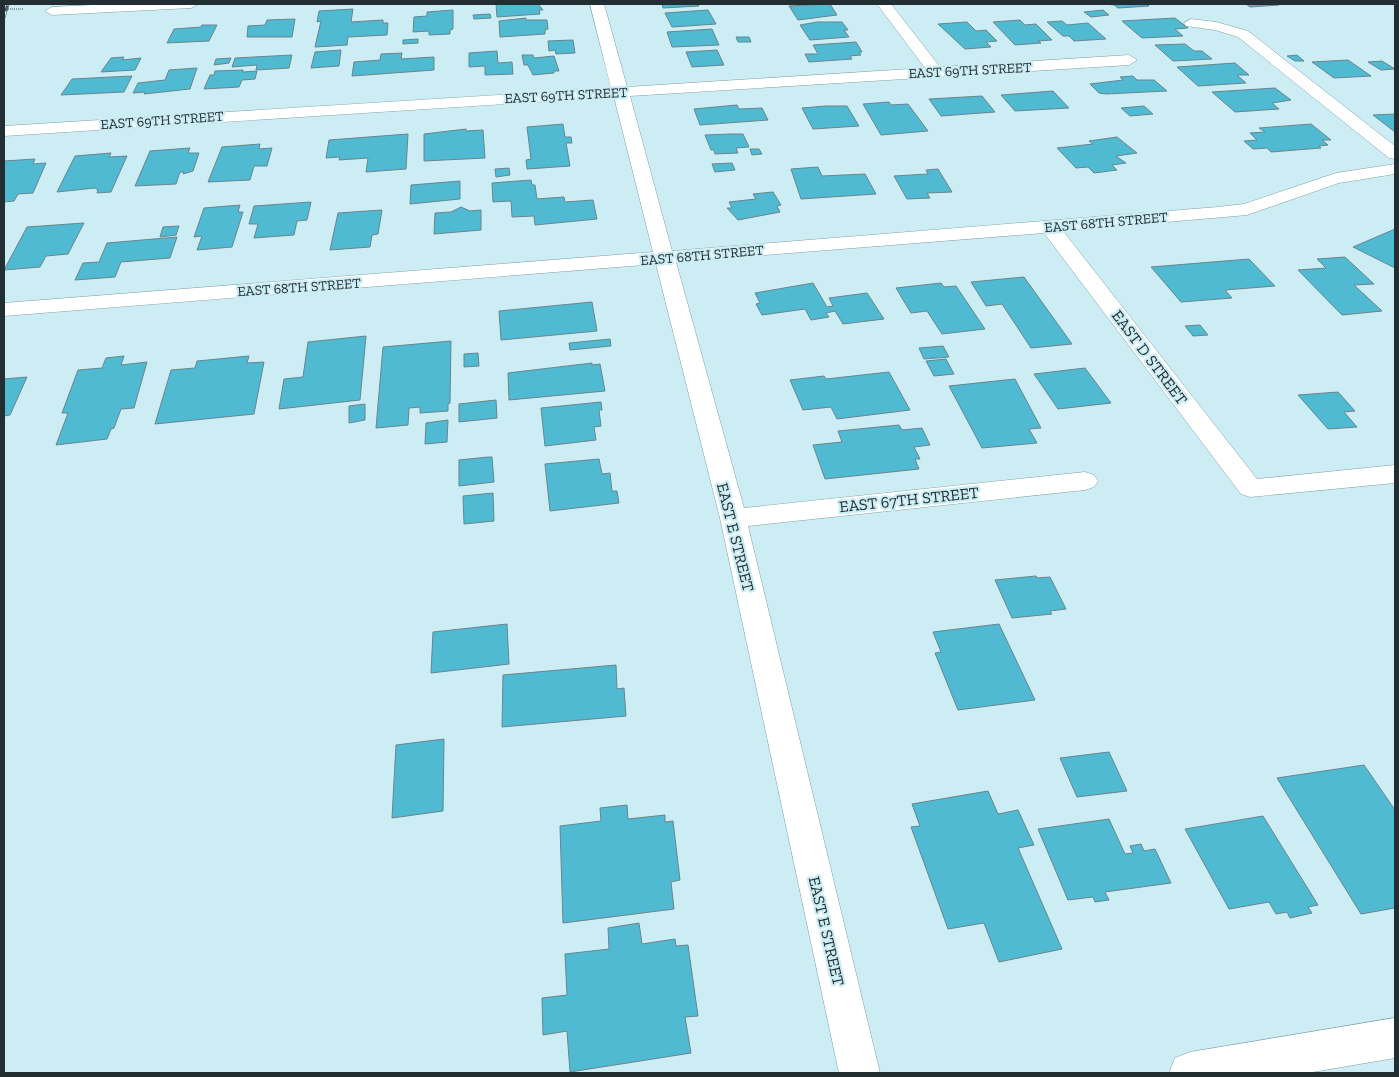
<svg xmlns="http://www.w3.org/2000/svg" width="1399" height="1077" viewBox="0 0 1399 1077" font-family="'Zilla Slab',serif">
	<rect width="100%" height="100%" fill="#cdedf5"/>
	<!-- building -->
	<g fill="#50bad2" stroke="#68858d">
		<path d="M496,4H538L543,10H539L540,14L497,17Z"/>
		<path d="M662,4H698L699,6L663,8Z"/>
		<path d="M830,4L837,15L798,20L789,6Z"/>
		<path d="M1105,4H1146L1149,6L1118,8L1114,5Z"/>
		<path d="M1246,4H1277L1279,5L1250,7Z"/>
		<path d="M353,9L351,22L383,20V23H388L387,35L348,37L347,45L315,47L321,21L317,22L319,11Z"/>
		<path d="M453,10V29L450,30V34L429,35V31L413,32L414,17L427,16V12Z"/>
		<path d="M708,10L716,24L672,27L665,13Z"/>
		<path d="M1103,10L1109,15L1091,17L1084,12Z"/>
		<path d="M490,14L491,18L474,19L473,15Z"/>
		<path d="M526,18V20H547L548,29L545,30V34L500,37L499,21Z"/>
		<path d="M1175,18L1188,28L1175,29L1183,36L1142,38L1122,21Z"/>
		<path d="M295,19L292,37H247L248,26L265,25L267,20Z"/>
		<path d="M1020,20L1025,25L1036,24L1052,40L1038,41L1041,43L1015,45L993,22Z"/>
		<path d="M1062,21L1067,25L1088,23L1106,39L1074,41L1069,36H1063L1047,22Z"/>
		<path d="M817,22H842L848,30H844L849,37L810,40L800,25Z"/>
		<path d="M967,22L976,31L986,30L997,41L986,42L991,47L965,49L938,24Z"/>
		<path d="M202,25H217L209,41L167,43L174,29L201,27Z"/>
		<path d="M712,29L719,45L672,47L667,32Z"/>
		<path d="M736,37H749L751,42H738Z"/>
		<path d="M418,39V43L403,44V40Z"/>
		<path d="M573,40L575,53L556,54L555,50L549,51L548,41Z"/>
		<path d="M856,42L862,52H859L861,55L850,56L852,59L809,62L805,54H818L813,45Z"/>
		<path d="M1185,44L1194,51H1202L1212,59L1173,61L1155,45Z"/>
		<path d="M341,50L339,66L311,68L315,52Z"/>
		<path d="M717,50L724,65L692,67L686,52Z"/>
		<path d="M497,51L498,63L512,62L513,74L485,75V66L469,67V53Z"/>
		<path d="M402,53L401,59L434,57V70L352,76L354,62L380,60L381,54Z"/>
		<path d="M292,55L289,68L256,70L257,65L232,67L235,58Z"/>
		<path d="M522,55H533L534,58L554,56L559,71H554V73L533,75L528,65H524Z"/>
		<path d="M1297,55L1304,61H1295L1287,56Z"/>
		<path d="M124,57L122,60L141,58L135,70L101,72L111,58Z"/>
		<path d="M231,58L229,63L214,65L216,59Z"/>
		<path d="M1348,60L1371,76L1334,78L1312,62Z"/>
		<path d="M1382,61L1395,69L1381,70L1368,62Z"/>
		<path d="M1235,63L1249,75H1237L1246,83L1198,86L1177,67Z"/>
		<path d="M197,68L190,89L144,94L145,92L133,93L138,83L165,80L169,70Z"/>
		<path d="M243,70V72L257,71L255,79L242,80L239,87L204,89L210,75H214L215,71Z"/>
		<path d="M132,76L124,92L61,95L72,79Z"/>
		<path d="M1133,76L1137,80H1154L1167,91L1106,94L1099,93L1090,84L1123,80L1120,77Z"/>
		<path d="M1275,88L1291,100L1272,103L1279,109L1235,112L1212,92Z"/>
		<path d="M1053,91L1069,108L1015,111L1001,95Z"/>
		<path d="M982,96L995,112L941,116L929,99Z"/>
		<path d="M889,102L891,105L908,104L928,131L881,135L863,104Z"/>
		<path d="M737,105L739,109L762,108L768,120L700,125L694,109Z"/>
		<path d="M826,106H847L859,126L813,129L802,108Z"/>
		<path d="M1144,106L1153,114L1130,116L1121,108Z"/>
		<path d="M1395,114V132L1373,115Z"/>
		<path d="M563,124L565,137H571L572,143H566L570,166L527,169L526,160L531,159L527,127Z"/>
		<path d="M1311,124L1331,140H1322L1328,145L1319,146L1321,148L1271,152L1267,148L1253,149L1244,141L1257,140L1250,133L1265,132L1259,128Z"/>
		<path d="M466,129V131L483,130L485,158L424,161V134Z"/>
		<path d="M408,134L406,169L366,172L368,158L339,160L340,157L326,158L329,140Z"/>
		<path d="M731,134H743L749,147L736,148L738,153L715,154L714,150H711L705,135Z"/>
		<path d="M1117,137L1137,153L1116,156L1126,163L1112,165L1117,170L1094,173L1088,167L1076,168L1057,148L1093,144L1089,141Z"/>
		<path d="M260,144L259,149L272,148L267,166H254L250,180L208,182L222,147Z"/>
		<path d="M190,148L188,153H199L193,171L183,174L184,172H180L176,184L135,186L150,151Z"/>
		<path d="M750,149H759L762,154L752,155Z"/>
		<path d="M111,153L109,157L127,156L111,192L97,193L98,190L95,188L57,192L75,156Z"/>
		<path d="M35,159L33,164L46,163L33,193L18,194L14,201L4,202V161Z"/>
		<path d="M732,163L735,170L715,172L712,164Z"/>
		<path d="M818,167L822,176L865,174L876,194L801,199L791,169Z"/>
		<path d="M509,168L510,175L496,177L495,169Z"/>
		<path d="M938,169L952,192L927,193L930,198L907,199L894,176L928,174L926,170Z"/>
		<path d="M531,180L532,185H535L537,199L564,197L565,202L593,200L597,219L535,225L534,216L512,217L511,201L493,202L492,183Z"/>
		<path d="M460,181V199L410,204L411,185Z"/>
		<path d="M773,192L781,205L777,206L780,212L738,220L727,208H732L729,202L756,199L753,194Z"/>
		<path d="M311,202L307,220L297,221L294,235L254,238L258,224H249L254,206Z"/>
		<path d="M240,205L238,212H243L232,247L197,250L202,236L194,237L204,208Z"/>
		<path d="M461,207L470,211L481,210V230L434,234L435,213L451,212Z"/>
		<path d="M382,210L378,234L372,235L370,247L330,250L338,213Z"/>
		<path d="M84,223L68,254L46,256L40,267L4,270L27,227Z"/>
		<path d="M179,226L176,235L160,237L163,227Z"/>
		<path d="M1395,229V268L1353,247Z"/>
		<path d="M177,237L170,258L121,262L115,277L75,280L83,263L99,262L107,243Z"/>
		<path d="M1345,257L1374,284L1354,285L1382,311L1342,315L1298,270L1326,268L1317,259Z"/>
		<path d="M1249,259L1275,286L1225,290L1232,298L1181,302L1151,267Z"/>
		<path d="M1024,277L1072,344L1031,348L1002,304L986,306L971,282Z"/>
		<path d="M813,283L827,307L833,306L829,298L867,293L884,319L843,324L835,311L826,313L829,317L811,320L805,309L762,315L756,304L760,303L755,293Z"/>
		<path d="M941,283L944,287L956,286L985,329L942,334L927,311L911,313L896,288Z"/>
		<path d="M592,302L597,331L501,340L499,311Z"/>
		<path d="M1200,325L1208,335L1193,336L1185,326Z"/>
		<path d="M366,336L360,400L279,409L284,379L303,377L308,342Z"/>
		<path d="M610,339L611,346L570,350L569,343Z"/>
		<path d="M451,341L450,403L448,404V411L420,413V407L409,408L408,425L376,428L383,347Z"/>
		<path d="M943,346L949,357L924,359L919,348Z"/>
		<path d="M478,353L479,366L464,367V354Z"/>
		<path d="M124,356L121,365L147,362L134,408L121,409L114,428L111,429L107,439L56,445L68,413H62L78,370L102,368L106,358Z"/>
		<path d="M249,356L247,363L264,362L254,414L155,424L171,370L195,368L197,361Z"/>
		<path d="M946,359L954,374L934,376L926,361Z"/>
		<path d="M592,363V365L600,364L605,391L509,400L508,373Z"/>
		<path d="M1085,368L1111,403L1058,409L1034,374Z"/>
		<path d="M889,372L910,410L837,419L831,407L803,410L790,380L824,376L826,379Z"/>
		<path d="M27,377L10,415L4,416V379Z"/>
		<path d="M1015,379L1041,428L1029,429L1037,443L982,448L949,386Z"/>
		<path d="M1338,392L1355,411L1344,412L1357,427L1328,429L1298,395Z"/>
		<path d="M496,400L497,418L459,422V404Z"/>
		<path d="M601,402L602,410H599L601,426L594,427L596,440L545,446L541,408Z"/>
		<path d="M365,404V420L349,423V406Z"/>
		<path d="M448,420L447,442L425,444L426,423Z"/>
		<path d="M899,425L902,430L922,428L930,445L914,447L920,459H915L919,469L825,479L813,445L842,442L838,431Z"/>
		<path d="M488,457H492L494,482L459,486V460Z"/>
		<path d="M599,459L602,474L610,473L612,491H617L619,503L550,511L545,464Z"/>
		<path d="M493,493L494,521L464,524L463,496Z"/>
		<path d="M1036,576L1037,578L1050,577L1066,609L1050,611L1052,614L1012,618L995,580Z"/>
		<path d="M507,624L509,664L431,673L433,632Z"/>
		<path d="M999,624L1035,700L958,710L935,653L941,652L933,632Z"/>
		<path d="M616,665L617,689L624,688L626,716L502,727L503,675Z"/>
		<path d="M444,739L443,811L392,818L396,745Z"/>
		<path d="M1109,752L1127,791L1077,797L1060,758Z"/>
		<path d="M1364,765L1395,810V908L1361,914L1277,778Z"/>
		<path d="M988,791L998,814L1018,810L1034,845L1018,848L1062,949L999,962L984,923L948,929L911,827L920,826L912,804Z"/>
		<path d="M627,805L628,819L665,815V822L673,821L680,880L671,882L674,909L563,923L560,826L601,821L600,808Z"/>
		<path d="M1263,816L1318,905L1308,907L1312,913L1290,918L1287,912L1276,914L1269,902L1229,909L1185,829Z"/>
		<path d="M1109,819L1125,854L1133,853L1130,846L1141,844L1144,851L1155,849L1171,883L1105,892L1109,900L1095,902L1093,897L1068,900L1038,829Z"/>
		<path d="M639,923L642,944L675,939L676,946L688,945L698,1016L685,1017L691,1053L570,1072L567,1031L543,1035L542,998L567,995L565,954L609,949L608,928Z"/>
	</g>
	<g fill="none" stroke-linecap="round" stroke-linejoin="round">
		<!-- minor casing -->
		<g stroke="#819fa7" stroke-width="1">
			<g id="minor">
				<path d="M113,4H198L191,8L52,15L45,11L52,7Z"/>
				<path d="M590,4H604L627,87L925,68L877,4H891L940,67L1129,55L1137,60L1129,65L630,96L672,251L1218,207L1244,204L1336,173L1395,164V174L1339,183L1247,215L1063,231L1257,479L1395,465V483L1250,497L1241,494L1044,233L676,262L744,508L1085,472L1094,475L1098,481L1094,487L1085,490L748,526L880,1073H839L720,518L656,264L4,316V303L653,252L614,97L4,136V126L611,88Z"/>
				<path d="M1191,19L1216,22L1248,31L1395,146V159L1389,158L1238,37L1215,30L1186,26L1184,23Z"/>
				<path d="M1395,1018V1058L1307,1073H1169L1175,1058L1190,1052Z"/>
			</g>
		</g>
		<!-- path -->
		<path stroke="#869ea4" stroke-width="2" stroke-dasharray="1 1" stroke-linecap="butt" d="M4,9H24"/>
		<!-- minor -->
		<use href="#minor" fill="#fff" fill-rule="evenodd"/>
		<!-- rail casing -->
		<g stroke="#4b5c60" stroke-width="3">
			<path id="rail" d="M4,17L8,4"/>
		</g>
		<!-- rail -->
		<use href="#rail" stroke="#cdedf5" stroke-width="2" stroke-dasharray="6" stroke-linecap="butt"/>
	</g>
	<g text-anchor="middle" stroke-width="4.5" stroke-linejoin="round" paint-order="stroke">
		<!-- far-street labels -->
		<g font-size="14" fill="#222e31" stroke="#cdedf5">
			<text transform="translate(970 70) rotate(-3)" y="5">EAST 69TH STREET</text>
			<text transform="translate(566 95) rotate(-3)" y="5">EAST 69TH STREET</text>
			<text transform="translate(162 120) rotate(-4)" y="5">EAST 69TH STREET</text>
			<text transform="translate(1106 222) rotate(-5)" y="5">EAST 68TH STREET</text>
			<text transform="translate(702 255) rotate(-5)" y="5">EAST 68TH STREET</text>
			<text transform="translate(299 287) rotate(-4)" y="5">EAST 68TH STREET</text>
		</g>
		<!-- street labels -->
		<g font-size="16" fill="#222e31" stroke="#cdedf5">
			<text transform="translate(1150 357) rotate(53)" y="6">EAST D STREET</text>
			<text transform="translate(909 499) rotate(-6)" y="6">EAST 67TH STREET</text>
			<text transform="translate(736 537) rotate(76)" y="6">EAST E STREET</text>
			<text transform="translate(827 931) rotate(77)" y="6">EAST E STREET</text>
		</g>
	</g>
	<!-- border -->
	<rect width="1399" height="1077" fill="none" stroke="#222e31" stroke-width="10"/>
</svg>
